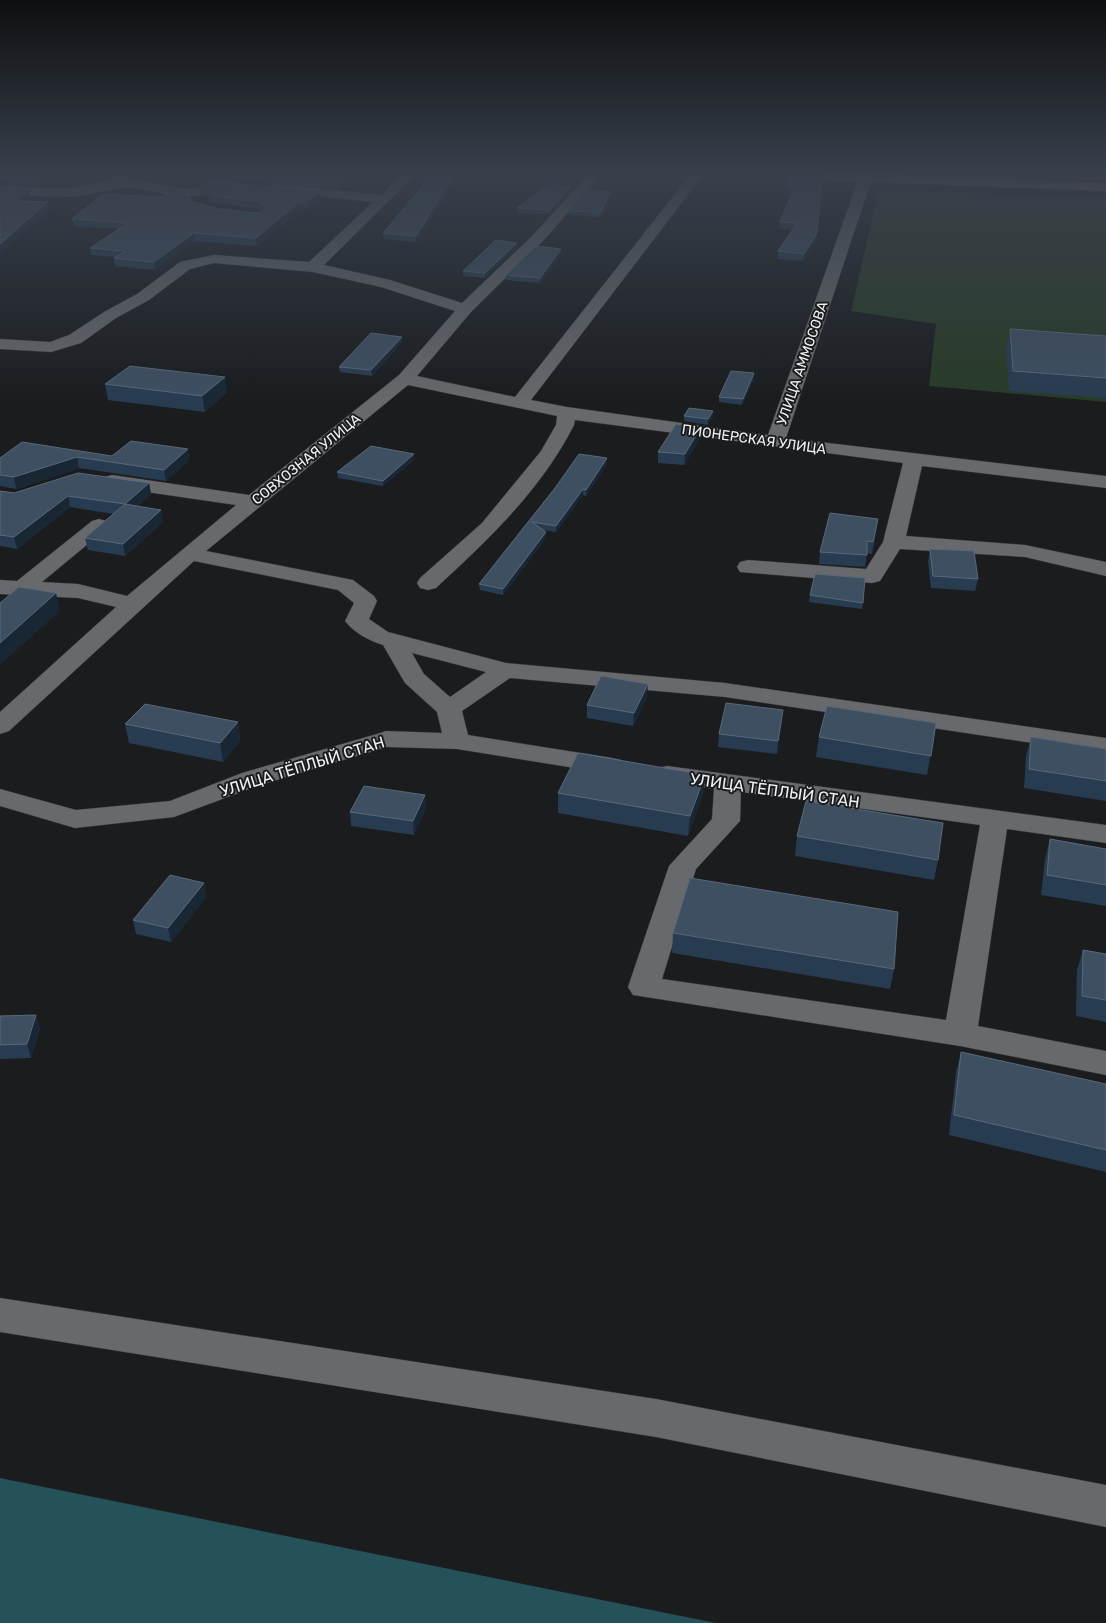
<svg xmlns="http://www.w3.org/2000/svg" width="1106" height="1623" viewBox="0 0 1106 1623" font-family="Rubik,sans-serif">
	<rect width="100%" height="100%" fill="#1a1c1e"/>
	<!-- green -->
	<g fill="#283b27">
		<path d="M1052,175H1106V181L1054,178Z"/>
		<path d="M879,190L1106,198V402L929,386L936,324L851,311Z"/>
	</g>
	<!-- water -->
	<path fill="#255159" d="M0,1478L696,1619L716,1623H0Z"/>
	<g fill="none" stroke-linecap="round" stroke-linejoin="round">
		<!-- minor casing -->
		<g stroke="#343637" stroke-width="1">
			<g id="minor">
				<path d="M114,175H130L124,180H133L187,189L199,187L215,179L240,183L242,186C235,195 222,184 214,189C190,204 161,192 136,188C116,186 99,193 79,196C55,198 31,196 7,194L0,190C6,183 18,187 26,187C57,189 87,191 114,175Z"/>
				<path d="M401,175H415L324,265L390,280L462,303L532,236L588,175H601L542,242L471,312L417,376L515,397L690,175H703L531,400L567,407L768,435L858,180L851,175H870L872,178L786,438L1106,476V488L922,466L906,536L1025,545L1106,562V576L1025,557L900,549L880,581L872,583L740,572L737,567L740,562L748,560L866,569L883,542L903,463L575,420L574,425C541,490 489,539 436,588L428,590L420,588L417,583L420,578L482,523L541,451L556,425L557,416L408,385L206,551L353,580L374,596L377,601L369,619L388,632L506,663L725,683L1106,738V754L725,697L510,678L462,711L468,735L612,758L621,760L625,766L621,772L612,774L457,749L387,747L260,785L174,817L75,828L0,806V789L76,810L170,801L242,773L377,734L386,731L442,733L437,712L405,683L383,645C370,641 354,633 345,621L354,603L338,590L194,561L9,731L0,734V712L116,607L78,598L0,594V580L17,581L92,521L99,519L106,521L110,525L106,529L42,582L78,584L127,596L236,505L112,487L105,485L102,481L105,477L112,475L249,495L399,375L455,311L381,287L313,272L214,263L190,269L149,300L116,318L81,343L51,352L0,349V339L50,342L69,335L104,312L137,294L180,262L214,255L309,262L373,202L278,192L271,188L273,185L278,184L381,195ZM412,653L486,672L450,697L424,674Z"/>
				<path d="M667,766L1106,825V843L1007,829L978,1026L1106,1051V1075L960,1046L633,995L628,987L669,866L712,819L714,789L658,780L654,774L658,768ZM741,792L980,825L946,1020L662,979L696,869L740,821Z"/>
				<path d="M0,1298L656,1399L1106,1485V1527L656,1437L0,1332Z"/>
			</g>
		</g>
		<!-- major casing -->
		<g stroke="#343637" stroke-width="1">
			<path id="major" d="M783,175H901L1106,183V191L789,179Z"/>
		</g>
		<!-- minor -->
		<use href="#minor" fill="#67696c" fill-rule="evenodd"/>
		<!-- major -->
		<use href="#major" fill="#a27261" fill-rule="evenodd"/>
	</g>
	<!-- wall -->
	<g fill="#283c51">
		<path d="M182,175H356L338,189L215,177L198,183L181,186L180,178Z"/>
		<path d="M432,175H458L416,242L384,239L383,233Z"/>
		<path d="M825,175V182L821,187L816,240L803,261L778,259V251L792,230L779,229L780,222L793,190H787V182Z"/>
		<path d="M0,176H42L43,184L41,186L8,184L2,186L5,188L29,189L30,197L26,201L48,202L49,210L0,253Z"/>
		<path d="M200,187L321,199L307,209L300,208L257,246L195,241L155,270L115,266L114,258L115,257L91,255L90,248L118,229L74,226L72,219L194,202L218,209L256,213L262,212L263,210L262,209L216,203L201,194Z"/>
		<path d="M570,192L550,214L517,213V208Z"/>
		<path d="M610,196L600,217L568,215V211Z"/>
		<path d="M517,248L485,278L463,276V271Z"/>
		<path d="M561,249V254L540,283L506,280V275Z"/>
		<path d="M1010,329L1106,336V398L1009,391L1006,348Z"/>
		<path d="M402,337V342L372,376L340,372L339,367Z"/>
		<path d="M754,378L742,405L719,402V397Z"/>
		<path d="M105,384L227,392L205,412L108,400Z"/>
		<path d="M684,416L713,417L708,425L684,421Z"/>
		<path d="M701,427L700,438L684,465L658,463V452Z"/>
		<path d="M188,449L189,460L166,481L79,468L16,489L0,486V458L112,456Z"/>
		<path d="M607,458V464L586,496L583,495L556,532L543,530L546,538L503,595L480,590L479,584L555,488Z"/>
		<path d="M414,460L383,486L338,478L337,472Z"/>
		<path d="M149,483L151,494L137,507L161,510L163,522L125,556L88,550L85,538L113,514L70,507L17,549L0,546V491L14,493Z"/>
		<path d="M878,519L872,554L867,553L865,567L819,564L820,552Z"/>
		<path d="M930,549L978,579L975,591L931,588L928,561Z"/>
		<path d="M810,595L863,603L862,609L809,602Z"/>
		<path d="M647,697L633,726L587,718V705Z"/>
		<path d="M238,722L240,741L223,762L129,743L125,724Z"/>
		<path d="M782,722L777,754L718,747L719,734Z"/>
		<path d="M936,723L927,775L816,757L819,737Z"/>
		<path d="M1031,737L1106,749V801L1024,788L1026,756Z"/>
		<path d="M705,775L703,794L688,836L558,813V793Z"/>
		<path d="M425,795L426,808L414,835L351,826L350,812Z"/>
		<path d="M797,836L938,860L934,880L795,856Z"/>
		<path d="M1050,839L1106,849V906L1041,895L1045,859Z"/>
		<path d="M204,883L206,897L171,942L136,934L133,920Z"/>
		<path d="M673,933L894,969L890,989L672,953Z"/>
		<path d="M1083,950L1106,954V1022L1076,1016L1077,970Z"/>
		<path d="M36,1015L40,1029L31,1058L0,1059V1016Z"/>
		<path d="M961,1052L1106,1084V1172L949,1135L956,1072Z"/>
	</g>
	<!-- shaded-wall -->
	<g fill="#192735">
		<path d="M197,175H215V177L198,183L181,186L180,178Z"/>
		<path d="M345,175H356L338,189L337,181Z"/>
		<path d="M454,175H458L416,242V236Z"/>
		<path d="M825,175V182L821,187L822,180Z"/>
		<path d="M42,176L43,184L41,186L39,178Z"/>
		<path d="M7,177L8,184L2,186L0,188V179Z"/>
		<path d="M570,187V192L550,214V210Z"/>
		<path d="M29,189L30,197L19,209L18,201Z"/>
		<path d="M320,192L321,199L307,209L306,202Z"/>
		<path d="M610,192V196L600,217L601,212Z"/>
		<path d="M300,201V208L257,246L256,238Z"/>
		<path d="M48,202L49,210L0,253V244Z"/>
		<path d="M194,233L195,241L155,270L154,262Z"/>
		<path d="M817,233L816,240L803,261L804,254Z"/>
		<path d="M517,243V248L485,278V273Z"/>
		<path d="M561,249V254L540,283V278Z"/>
		<path d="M402,337V342L372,376L371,370Z"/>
		<path d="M754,373V378L742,405L743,399Z"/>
		<path d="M225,377L227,392L205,412L202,396Z"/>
		<path d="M713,411V417L708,425V419Z"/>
		<path d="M701,427L700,438L684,465L685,454Z"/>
		<path d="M188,449L189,460L166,481L164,470Z"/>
		<path d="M414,454V460L383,486V481Z"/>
		<path d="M77,457L79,468L16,489L14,477Z"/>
		<path d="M607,458V464L586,496V490Z"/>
		<path d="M149,483L151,494L127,516L125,504Z"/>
		<path d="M583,489V495L556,532V526Z"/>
		<path d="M68,496L70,507L17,549L14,537Z"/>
		<path d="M161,510L163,522L125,556L123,544Z"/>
		<path d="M546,532V538L503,595V589Z"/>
		<path d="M56,593L60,611L0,665V643Z"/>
		<path d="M648,684L647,697L633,726L634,713Z"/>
		<path d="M783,710L782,722L777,754L778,741Z"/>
		<path d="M238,722L240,741L223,762L220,743Z"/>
		<path d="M705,775L703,794L688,836L690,816Z"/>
		<path d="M425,795L426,808L414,835L413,821Z"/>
		<path d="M204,883L206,897L171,942L168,928Z"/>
		<path d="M36,1015L40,1029L31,1058L27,1044Z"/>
	</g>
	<!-- building -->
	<g fill="#3e4f62" stroke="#5a6879">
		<path d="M182,175H198L180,178Z"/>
		<path d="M277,175H345L337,181Z"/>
		<path d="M432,175H454L416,236L383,233Z"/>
		<path d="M793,175H825L822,180L817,233L804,254L778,251L797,223L780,222L796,183L787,182Z"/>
		<path d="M0,176H42L39,178L7,177L0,179Z"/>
		<path d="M216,182L320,192L306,202L300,201L256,238L194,233L154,262L114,258L125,251L90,248L128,223L72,219L103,194L163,197L171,188L180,190L194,202L218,209L256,213L262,212L265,208L261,202L215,196L200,187Z"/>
		<path d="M0,185L5,188L29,189L18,201L48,202L0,244Z"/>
		<path d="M548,185L570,187L550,210L517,208Z"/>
		<path d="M587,189L610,192L601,212L568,211Z"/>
		<path d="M496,240L517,243L485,273L463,271Z"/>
		<path d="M536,246L561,249L540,278L506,275Z"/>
		<path d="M1010,329L1106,336V378L1013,371Z"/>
		<path d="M371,333L402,337L371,370L339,367Z"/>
		<path d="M130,366L225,377L202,396L105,384Z"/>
		<path d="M731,371L754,373L743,399L719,397Z"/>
		<path d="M689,408L713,411L708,419L684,416Z"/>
		<path d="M676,424L701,427L685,454L658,452Z"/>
		<path d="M131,441L188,449L164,470L77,457L14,477L0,475V458L22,442L112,456Z"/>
		<path d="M371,446L414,454L383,481L337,472Z"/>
		<path d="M579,454L607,458L586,490L583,489L556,526L532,522L546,532L503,589L479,584L555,488Z"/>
		<path d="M78,473L149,483L125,504L68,496L14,537L0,535V491L14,493Z"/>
		<path d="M125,504L161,510L123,544L85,538Z"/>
		<path d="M830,513L878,519L873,542L867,541V555L820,552Z"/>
		<path d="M930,549L974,551L978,579L933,576Z"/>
		<path d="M815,574L865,578L863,603L810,595Z"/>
		<path d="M19,587L56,593L0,643V603Z"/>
		<path d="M601,676L648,684L634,713L587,705Z"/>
		<path d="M726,703L783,710L778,741L719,734Z"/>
		<path d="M145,704L238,722L220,743L125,724Z"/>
		<path d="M827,706L936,723L931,756L819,737Z"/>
		<path d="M1031,737L1106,749V781L1029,769Z"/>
		<path d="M578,753L705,775L690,816L558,793Z"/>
		<path d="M364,786L425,795L413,821L350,812Z"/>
		<path d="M806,801L943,823L938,860L797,836Z"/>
		<path d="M1050,839L1106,849V885L1047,875Z"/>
		<path d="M170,875L204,883L168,928L133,920Z"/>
		<path d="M690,878L898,912L894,969L673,933Z"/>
		<path d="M1083,950L1106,954V1000L1082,996Z"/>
		<path d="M36,1015L27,1044L0,1045V1016Z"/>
		<path d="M961,1052L1106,1084V1150L954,1115Z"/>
	</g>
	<!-- sky -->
	<linearGradient id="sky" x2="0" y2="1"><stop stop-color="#0e0f10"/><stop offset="0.43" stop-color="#38404c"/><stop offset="1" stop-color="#38404c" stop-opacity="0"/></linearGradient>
	<rect width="1106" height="403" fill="url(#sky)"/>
	<g text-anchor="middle" stroke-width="4" stroke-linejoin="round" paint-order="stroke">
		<!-- far-street labels -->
		<g font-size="14" fill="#f0f1f2" stroke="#1a1c1e">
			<text transform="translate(802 363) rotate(-71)" y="5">УЛИЦА АММОСОВА</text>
			<text transform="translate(754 439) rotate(8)" y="5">ПИОНЕРСКАЯ УЛИЦА</text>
			<text transform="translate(306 459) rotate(-39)" y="5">СОВХОЗНАЯ УЛИЦА</text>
		</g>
		<!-- street labels -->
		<g font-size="16" fill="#f0f1f2" stroke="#1a1c1e">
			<text transform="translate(302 766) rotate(-17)" y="6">УЛИЦА ТЁПЛЫЙ СТАН</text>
			<text transform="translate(775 790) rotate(8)" y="6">УЛИЦА ТЁПЛЫЙ СТАН</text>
		</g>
	</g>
</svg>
